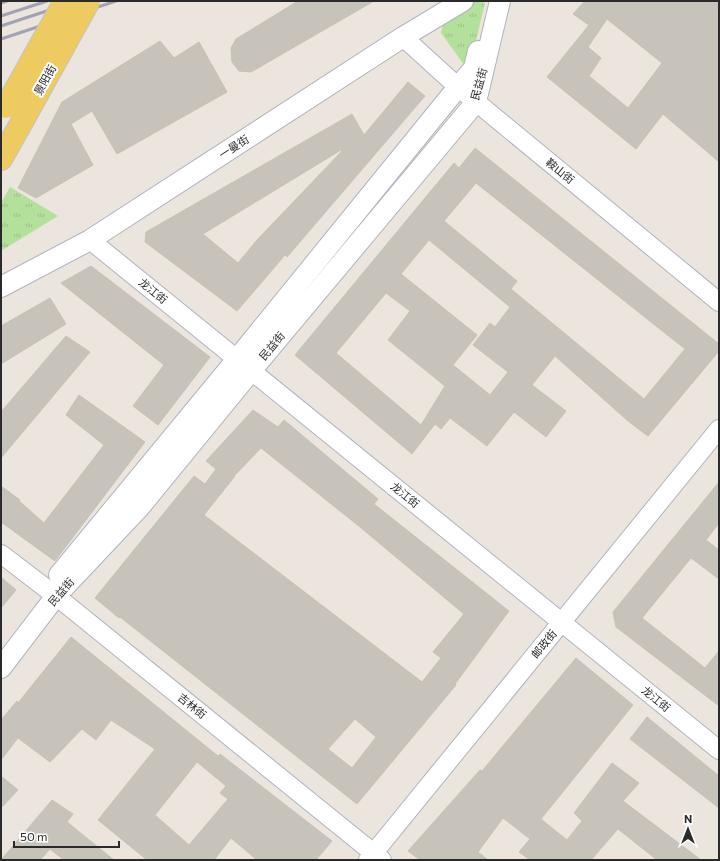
<svg xmlns="http://www.w3.org/2000/svg" width="720" height="861" viewBox="0 0 720 861" font-family="Commissioner,'Noto Sans SC',sans-serif">
	<defs>
		<pattern id="grass-tufts" width="24" height="20" patternUnits="userSpaceOnUse"><rect width="24" height="20" fill="#b3e19b"/><path d="M3 7l-1-3M5 7V3M7 7l1-3M15 17l-1-3M17 17v-4M19 17l1-3" fill="none" stroke="#9ac186"/></pattern>
	</defs>
	<rect width="100%" height="100%" fill="#ece5dd"/>
	<!-- grass -->
	<g fill="url(#grass-tufts)">
		<path d="M476,1H481L485,3L470,66H465L441,33L443,24L447,19Z"/>
		<path d="M10,187L58,216L1,251V203Z"/>
	</g>
	<!-- building -->
	<g fill="#c7c3bb" stroke="#c7c1b6" fill-rule="evenodd">
		<path d="M298,1H374L251,72L239,71L232,62L231,48L236,39Z"/>
		<path d="M585,1H719V162L663,114L636,149L547,77L589,25L573,14ZM607,19L662,63L628,108L589,76L601,58L588,47Z"/>
		<path d="M160,41L174,58L199,42L227,92L117,154L92,111L71,124L93,165L36,198L18,188L62,102Z"/>
		<path d="M408,82L425,96L287,257L285,255L237,311L145,242L146,232L352,114L364,135ZM341,150L342,151L257,240L238,263L203,234Z"/>
		<path d="M475,148L719,344V351L648,436L628,421L555,356L532,385L566,411L546,437L514,412L487,446L450,418L441,429L435,424L412,454L295,355L454,163L459,168ZM476,183L685,349L644,399L511,289L517,281L444,221ZM429,240L510,307L495,327L490,323L473,345L508,372L490,395L453,365L477,335L401,274ZM386,293L410,311L388,340L445,386L421,425L336,353Z"/>
		<path d="M91,266L210,357L158,425L133,406L164,365L61,283Z"/>
		<path d="M50,298L66,324L1,364V326Z"/>
		<path d="M66,336L90,352L1,458V412Z"/>
		<path d="M79,395L145,442L55,561L1,522V486L20,500L19,501L44,523L104,445L66,415Z"/>
		<path d="M253,410L278,427L284,420L378,499L374,504L509,611L455,684L456,685L357,804L120,617L119,618L95,598L194,476L205,484L216,469L206,461ZM261,448L360,527L464,614L433,652L441,658L422,682L204,515L235,476H234ZM355,719L376,737L352,768L328,749Z"/>
		<path d="M719,482V523L706,540L719,550V579L691,558L642,618L705,668L719,651V706L616,627L613,612Z"/>
		<path d="M1,577L16,590L1,608Z"/>
		<path d="M71,637L218,756L220,754L332,841L316,860H257L231,838L214,860H147L98,820L155,749L111,720L96,740L82,729L50,762L18,738L1,760V720L17,701L18,703ZM197,762L226,786L220,793L228,799L189,845L155,815Z"/>
		<path d="M576,658L633,705L541,819L567,840L582,821L574,813L612,763L639,783L623,801L701,860H657L618,829L591,860H530L519,852L530,839L503,818L478,852L488,860H420L408,851L480,770L482,771Z"/>
		<path d="M647,717L719,776V808L630,739Z"/>
		<path d="M1,776L18,790L1,808Z"/>
		<path d="M52,800L73,814L67,822L114,860H64L50,849L40,860H1Z"/>
	</g>
	<g fill="none" stroke-linecap="round" stroke-linejoin="round">
		<!-- tertiary casing -->
		<g stroke="#b0b3be" stroke-width="20">
			<g id="tertiary">
				<path d="M403,37L458,87L719,302"/>
				<path d="M90,240L719,750"/>
				<path d="M1,554L56,596L382,860"/>
				<path d="M368,860L719,429"/>
			</g>
		</g>
		<!-- secondary casing -->
		<g stroke="#b0b3be" stroke-width="22">
			<g id="secondary">
				<path d="M1,287L90,240L403,37L463,1"/>
				<path d="M59,575L237,359L458,87L474,68L478,51"/>
				<path d="M1,668L56,596L139,508L251,371L476,102L500,1"/>
			</g>
		</g>
		<!-- primary casing -->
		<g stroke="#c3c3c3" stroke-width="24">
			<path id="primary" d="M1,159L23,120"/>
		</g>
		<!-- tertiary -->
		<use href="#tertiary" stroke="#fff" stroke-width="18"/>
		<!-- secondary -->
		<use href="#secondary" stroke="#fff" stroke-width="20"/>
		<!-- primary -->
		<use href="#primary" stroke="#edcb61" stroke-width="22"/>
		<!-- rail -->
		<g stroke="#a0a3b4" stroke-width="3">
			<path d="M1,3L7,1"/>
			<path d="M1,16L47,1"/>
			<path d="M1,26L77,1"/>
			<path d="M1,39L116,1"/>
		</g>
		<!-- primary-bridge casing -->
		<g stroke="#c3c3c3" stroke-width="24" stroke-linecap="butt">
			<g id="primary-bridge">
				<path d="M6,107L65,1"/>
				<path d="M23,120L89,1"/>
			</g>
		</g>
		<!-- primary-bridge -->
		<use href="#primary-bridge" stroke="#edcb61" stroke-width="22"/>
	</g>
	<g text-anchor="middle" stroke-width="4" stroke-linejoin="round" paint-order="stroke">
		<!-- street labels -->
		<g font-size="11" fill="#2a2a2a" stroke="#fff">
			<text transform="translate(45 80) rotate(-61)" y="4">景阳街</text>
			<text transform="translate(479 84) rotate(-74)" y="4">民益街</text>
			<text transform="translate(234 147) rotate(-33)" y="4">一曼街</text>
			<text transform="translate(560 171) rotate(39)" y="4">鞍山街</text>
			<text transform="translate(153 291) rotate(39)" y="4">龙江街</text>
			<text transform="translate(272 346) rotate(-50)" y="4">民益街</text>
			<text transform="translate(405 495) rotate(39)" y="4">龙江街</text>
			<text transform="translate(61 592) rotate(-49)" y="4">民益街</text>
			<text transform="translate(544 644) rotate(-51)" y="4">邮政街</text>
			<text transform="translate(656 699) rotate(39)" y="4">龙江街</text>
			<text transform="translate(192 706) rotate(39)" y="4">吉林街</text>
		</g>
	</g>
	<!-- border -->
	<rect width="720" height="861" fill="none" stroke="#2a2a2a" stroke-width="4"/>
	<!-- north arrow -->
	<g transform="translate(688 829)" stroke="#ffffff" stroke-width="3" paint-order="stroke">
	<path d="M0-3L7 15L0 10L-7 15Z" fill="#2a2a2a"/>
	<text y="-6" font-size="11" font-weight="bold" text-anchor="middle" fill="#2a2a2a">N</text>
	</g>
	<!-- scale -->
	<path d="M14 841v6h105v-6" fill="none" stroke="#2a2a2a" stroke-width="2"/>
	<text x="20" y="841" font-size="12" fill="#2a2a2a" stroke="#ffffff" stroke-width="3" paint-order="stroke">50 m</text>
</svg>
